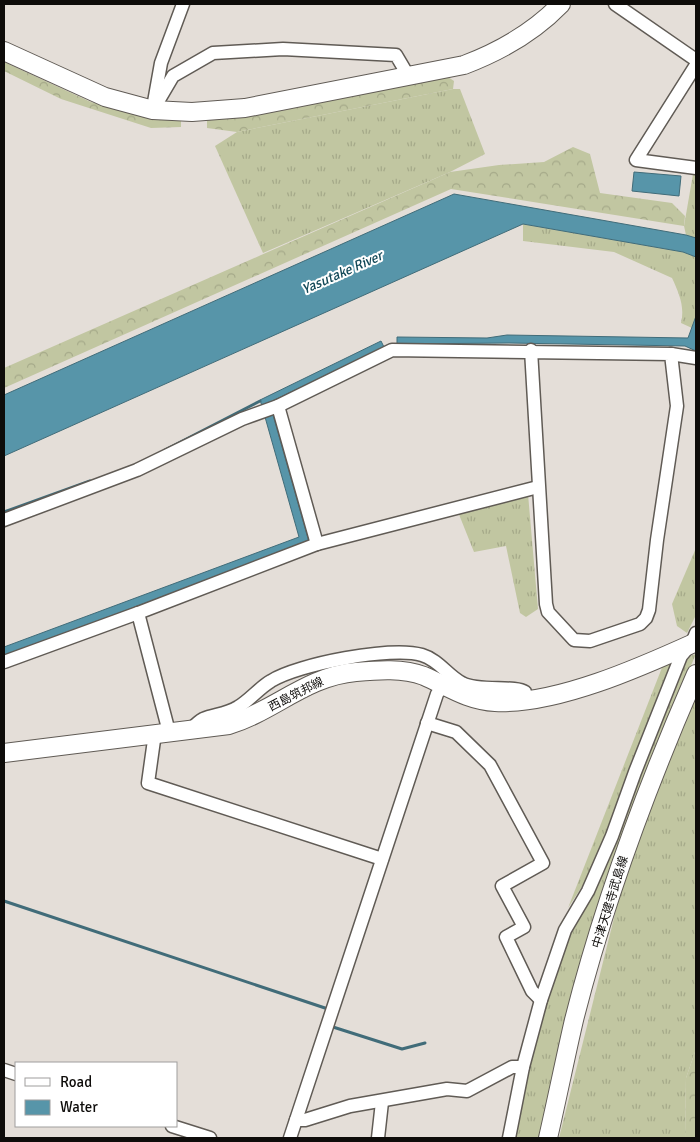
<svg xmlns="http://www.w3.org/2000/svg" width="700" height="1142" viewBox="0 0 700 1142" font-family="Signika,'Noto Sans JP',sans-serif">
	<defs>
		<pattern id="grass-tufts" width="24" height="20" patternUnits="userSpaceOnUse" patternTransform="scale(1.25)"><rect width="24" height="20" fill="#c1c6a1"/><path d="M3 7l-1-3M5 7V3M7 7l1-3M15 17l-1-3M17 17v-4M19 17l1-3" fill="none" stroke="#a5a989"/></pattern>
		<pattern id="forest-crowns" width="20" height="18" patternUnits="userSpaceOnUse" patternTransform="scale(1.25)"><rect width="20" height="18" fill="#c1c6a1"/><path d="M2 6a3 3 0 1 1 6 0M12 15a3 3 0 1 1 6 0" fill="none" stroke="#a5a989"/></pattern>
	</defs>
	<rect width="100%" height="100%" fill="#e4ded8"/>
	<!-- grass -->
	<g fill="url(#grass-tufts)">
		<path d="M453,89H460L485,154L450,172L263,253L215,146L237,132Z"/>
		<path d="M693,174H696V238L686,235L684,226Z"/>
		<path d="M523,224L683,252L696,257V316L692,328L681,323C685,307 679,293 672,278L614,252L523,241Z"/>
		<path d="M528,494L538,609L526,617L520,613L506,546L474,552L458,512Z"/>
		<path d="M696,548V615L687,633L677,626L672,604Z"/>
		<path d="M696,654L657,744L540,1138H514L545,1000L568,931L686,657Z"/>
		<path d="M676,659L594,868L568,908L663,665Z"/>
		<path d="M696,694V1049L686,1078L685,1138H559L620,894L672,746Z"/>
	</g>
	<!-- forest -->
	<g fill="url(#forest-crowns)">
		<path d="M4,62L91,102L144,116L181,121V127L151,128L61,99L4,71Z"/>
		<path d="M448,77L454,81L453,89L237,132L207,128V120L280,111Z"/>
		<path d="M573,147L590,154L600,193L672,203L685,216L684,226L451,189L4,388V368L450,172L499,165L544,162Z"/>
		<path d="M696,1049V1138H685L686,1078Z"/>
	</g>
	<!-- water -->
	<g fill="#5795a9" stroke="#416c79">
		<path d="M634,172L681,176L679,196L632,191Z"/>
		<path d="M454,194L686,235L696,238V257L683,252L523,224L4,456V395Z"/>
		<path d="M696,316V351L685,346L509,343L397,344V337L487,338L507,335L688,338Z"/>
		<path d="M381,341L384,347L262,406L260,400Z"/>
		<path d="M273,415L309,542L4,656V647L299,537L265,417Z"/>
	</g>
	<g fill="none" stroke-linecap="round" stroke-linejoin="round">
		<!-- stream -->
		<g stroke="#416c79" stroke-width="3">
			<path d="M165,450L260,401"/>
			<path d="M4,512L90,481"/>
			<path d="M4,901L325,1008"/>
			<path d="M333,1027L402,1049L425,1043"/>
		</g>
		<!-- street casing -->
		<g stroke="#605b55" stroke-width="15">
			<g id="street">
				<path d="M615,4L696,60"/>
				<path d="M696,65L636,160L696,168"/>
				<path d="M154,102L161,63L183,4"/>
				<path d="M153,110L173,76L213,53L283,49L396,55L409,77"/>
				<path d="M671,354L696,358"/>
				<path d="M278,406L317,544"/>
				<path d="M4,520L137,470L242,419L278,406L392,350L671,354L677,406L657,540L649,610L646,618L640,624L590,641L574,640L548,612L546,604L531,350"/>
				<path d="M4,662L138,613"/>
				<path d="M427,723L456,732L490,765L543,863L502,886L524,927L506,937L532,991L541,1000"/>
				<path d="M191,729C194,726 199,721 203,719C214,714 225,715 238,707C250,700 259,688 271,681C298,664 392,646 422,655C439,660 448,676 462,683C478,692 515,685 525,692L526,699"/>
				<path d="M169,732L138,613L317,544L538,487"/>
				<path d="M155,733L148,783L382,859"/>
				<path d="M4,1070L16,1074"/>
				<path d="M296,1120H305L350,1106L447,1089L467,1091L512,1067H523"/>
				<path d="M172,1126L210,1138"/>
				<path d="M290,1138L437,694L442,687"/>
				<path d="M378,1138L382,1102"/>
				<path d="M509,1138L523,1067L541,1000L565,930L588,891L612,836L635,772L681,656L692,643L696,633"/>
			</g>
		</g>
		<!-- secondary casing -->
		<g stroke="#605b55" stroke-width="20">
			<g id="secondary">
				<path d="M4,51L105,97L153,110L192,112L245,108L464,65C501,51 533,33 561,4"/>
				<path d="M4,753L229,725C274,711 307,676 356,672C378,670 403,668 424,676C447,686 468,701 495,702C556,705 641,667 696,642"/>
				<path d="M548,1138C557,1099 565,1059 574,1020C604,901 647,786 696,674"/>
			</g>
		</g>
		<!-- street -->
		<use href="#street" stroke="#fff" stroke-width="12"/>
		<!-- secondary -->
		<use href="#secondary" stroke="#fff" stroke-width="18"/>
	</g>
	<g text-anchor="middle" stroke-width="4" stroke-linejoin="round" paint-order="stroke">
		<!-- street labels -->
		<g font-size="12" fill="#0e0c0a" stroke="#fff">
			<text transform="translate(296 694) rotate(-27)" y="4">西島筑邦線</text>
			<text transform="translate(610 902) rotate(-73)" y="4">中津天建寺武島線</text>
		</g>
		<!-- water labels -->
		<g font-size="14" font-style="italic" fill="#114857" stroke="#fff">
			<text transform="translate(342 272) rotate(-24)" y="5">Yasutake River</text>
		</g>
	</g>
	<!-- border -->
	<rect width="700" height="1142" fill="none" stroke="#0e0c0a" stroke-width="10"/>
	<!-- legend -->
	<rect x="15" y="1062" width="162" height="65" fill="#ffffff" stroke="#9f9e9d"/>
	<rect x="25" y="1078" width="25" height="8" fill="#ffffff" stroke="#9f9e9d"/>
	<text x="60" y="1087" font-size="15" fill="#0e0c0a">Road</text>
	<rect x="25" y="1100" width="25" height="15" fill="#5795a9" stroke="#9f9e9d"/>
	<text x="60" y="1112" font-size="15" fill="#0e0c0a">Water</text>
</svg>
